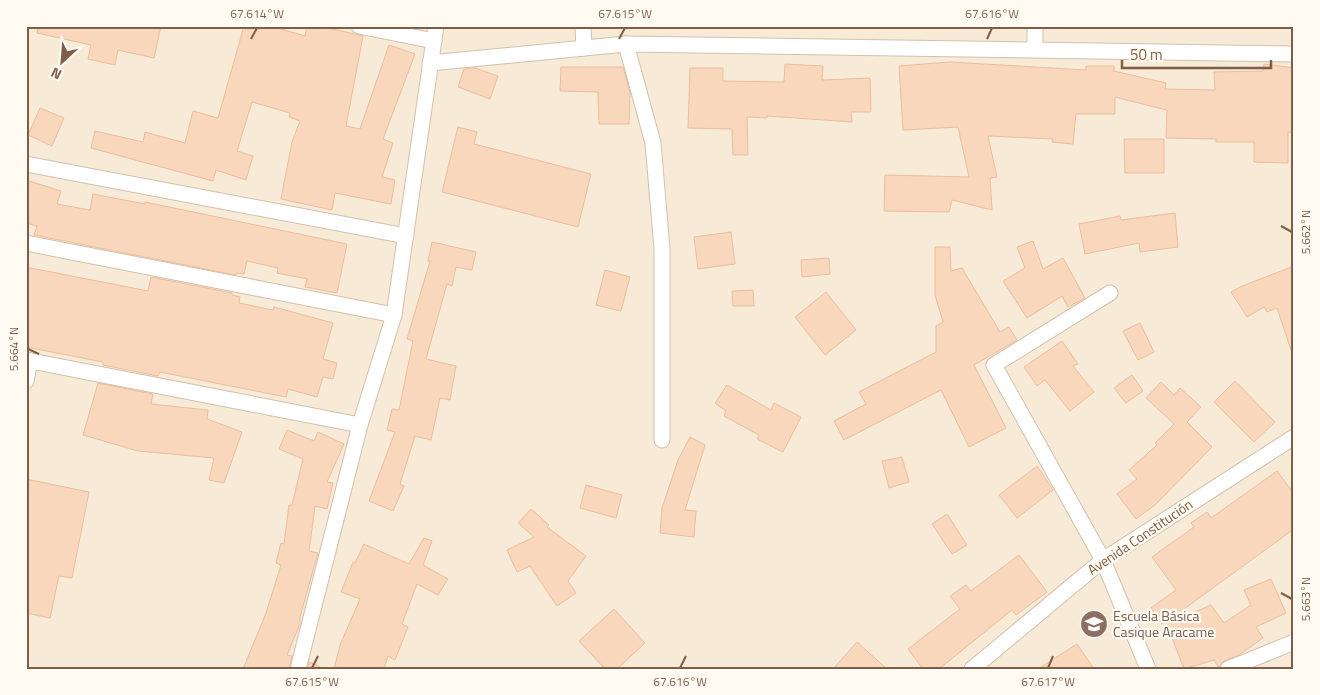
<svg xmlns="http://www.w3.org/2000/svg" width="1320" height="695" viewBox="0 0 1320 695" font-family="'Titillium Web',sans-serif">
	<rect width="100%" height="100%" fill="#fff7e9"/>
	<!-- residential -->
	<rect fill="#f7ead6" x="26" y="26" width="1268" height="643"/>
	<!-- building -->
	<g fill="#f8d7bd" stroke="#ecbe9c">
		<path d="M38,26H161L154,58L118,50L115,65L88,59L91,45L37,33Z"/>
		<path d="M244,26H271L305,36L307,26H320L363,36L346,126L360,129L389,45L415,54L383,139L393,143L382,177L395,180L391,204L335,193L332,210L281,199L292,142L300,121L289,117L290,113L252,102L237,151L253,156L246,180L216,170L213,181L91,148L95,131L143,142L145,132L185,143L193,111L218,118Z"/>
		<path d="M950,62L1086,70V66H1114V71L1166,83L1165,89L1215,90L1214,72L1263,71L1264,64L1294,68V133L1288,132V163L1254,162V142H1216V139L1166,138L1167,110L1115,97V114H1076L1073,144L1052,142L1053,139L988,136L997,177L990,178L992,210L952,200L949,212L884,211L885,175L969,177L958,127L903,130L899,66Z"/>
		<path d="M785,64L823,66L822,80L870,78L871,112H851L852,122L767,116V118L747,117L748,155H733L732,129L688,128L690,68H723V81L784,82Z"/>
		<path d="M561,67H623L630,93L629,124H599L598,92L560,91Z"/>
		<path d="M475,68L498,76L490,99L458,87L464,69Z"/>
		<path d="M40,108L64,118L52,146L28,135Z"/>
		<path d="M458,127L477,132L474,144L591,174L578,227L442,192Z"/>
		<path d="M1124,139H1164V173H1125Z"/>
		<path d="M26,180L61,191L57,204L90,210L93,194L145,204V202L347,244L337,293L305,287L307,279L277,273L278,268L247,261L244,274L237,273L236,275L34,235L37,226L26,223Z"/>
		<path d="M1175,213L1178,247L1140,252L1139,243L1085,254L1079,224L1120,216L1121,220Z"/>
		<path d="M731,232L735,264L698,269L694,237Z"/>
		<path d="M1033,241L1043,269L1063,258L1085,298L1068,307L1062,296L1027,318L1003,281L1025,268L1017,247Z"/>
		<path d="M432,242L476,252L472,270L456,267L452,286L447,284L426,359L456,366L450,400L440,398L431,440L415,436L400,484L404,486L393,511L369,501L395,432L387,430L392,409L399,410L413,341L407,339L430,261H428Z"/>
		<path d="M935,247H950L951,271L962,268L1000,332L1009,327L1017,340L974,365L1006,428L969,447L941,390L844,440L834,421L866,404L859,392L936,352V326L943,322L935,295Z"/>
		<path d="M829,258L830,274L802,277L801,260Z"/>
		<path d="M1294,266V349L1291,350L1277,308L1267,312L1264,307L1247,317L1231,292L1242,286Z"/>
		<path d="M26,267L148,291L151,277L232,293V295L240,297L239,303L273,310L274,307L333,323L323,359L337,363L333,379L323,377L317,397L288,389L286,397L160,372L158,376L103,365V362L26,347Z"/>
		<path d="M605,270L630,277L621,311L596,305Z"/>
		<path d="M753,290L754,306H733L732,291Z"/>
		<path d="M826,292L856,330L825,355L795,317Z"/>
		<path d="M1140,323L1154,352L1138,360L1123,331Z"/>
		<path d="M1062,341L1078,364L1073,366L1094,392L1070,411L1045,380L1037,386L1024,367Z"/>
		<path d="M1132,375L1143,391L1126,403L1114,388Z"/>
		<path d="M1235,381L1275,422L1254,442L1214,402Z"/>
		<path d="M1161,382L1174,395L1180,388L1201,407L1187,422L1212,447L1155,505L1136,519L1117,494L1137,479L1129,470L1157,445L1155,443L1174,424L1146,398Z"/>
		<path d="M98,383L153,394L151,404L208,410L207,419L242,432L224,483L209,480L214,458L138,451L83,435Z"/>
		<path d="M727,385L771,410L774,403L801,417L783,452L757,439L759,435L724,416L726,411L715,403Z"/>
		<path d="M287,430L314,441L318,432L344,444L327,482L333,483L327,509L315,506L309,551L318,553L300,617V624L287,655L292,656L289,669H243L266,613L281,565L276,563L281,543L284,544L289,505H292L303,459L279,449Z"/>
		<path d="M690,437L705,445L685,510L696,511L694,537L660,533L662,508L678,460Z"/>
		<path d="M902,457L909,482L889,488L882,461Z"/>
		<path d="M1037,466L1053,490L1017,518L999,495Z"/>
		<path d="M1277,471L1294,494V529L1184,609L1188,615L1211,605L1224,623L1251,605L1244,590L1271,579L1286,613L1256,627L1263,638L1239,655L1224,661L1219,668L1214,660L1184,669L1166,622L1162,624L1151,608L1176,590L1152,557L1194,527L1191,523L1207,512L1211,518Z"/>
		<path d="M26,479L89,492L72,578L59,576L50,618L26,613Z"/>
		<path d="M586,485L622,495L616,518L580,508Z"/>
		<path d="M531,509L549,525L547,527L586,556L568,581L576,593L557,606L530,566L517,572L507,550L534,537L518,523Z"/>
		<path d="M947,514L967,545L952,554L932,524Z"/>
		<path d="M424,538L432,541L423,565L448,579L438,595L417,584L402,624L408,627L395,660L388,656L384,669H334L340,645L360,599L341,592L353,562L355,563L364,544L409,564Z"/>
		<path d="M1019,555L1047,592L1016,615L1012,610L939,669H923L908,649L960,609L950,596L966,585L971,591Z"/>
		<path d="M614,609L645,643L617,669H605L579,641Z"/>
		<path d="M857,642L887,669H833Z"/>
		<path d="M1077,644L1094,669H1038Z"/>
		<path d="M309,662L319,666V669H308Z"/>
	</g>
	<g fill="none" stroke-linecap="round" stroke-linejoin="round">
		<!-- minor casing -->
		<g stroke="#d3c0ac" stroke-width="17">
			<g id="minor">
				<path d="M359,26L434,41"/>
				<path d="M583,26L584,48"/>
				<path d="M1035,26V48"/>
				<path d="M626,44L653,143L662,249V440"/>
				<path d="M430,63L626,44L1294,54"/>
				<path d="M26,164L406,236"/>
				<path d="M26,243L394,315"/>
				<path d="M1110,293L994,365L1103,560L1148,669"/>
				<path d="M26,360L360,425"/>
				<path d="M26,381L30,361"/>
				<path d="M298,669L360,425L394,315L436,26"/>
				<path d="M972,669L1103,560L1294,437"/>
				<path d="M1228,669L1294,642"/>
			</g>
		</g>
		<!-- minor -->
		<use href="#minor" stroke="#fff" stroke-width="15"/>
	</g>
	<!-- ticks -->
	<path fill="none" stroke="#7e5e48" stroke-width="2" d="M251,39L257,28M619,39L625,28M987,39L992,28M1281,226L1292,232M28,349L39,354M1281,593L1292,599M312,668L318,656M680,668L686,656M1048,668L1053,656"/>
	<!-- icons -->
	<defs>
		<g id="school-disc" transform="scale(1.4375)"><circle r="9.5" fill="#8d6e63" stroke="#fffaf2"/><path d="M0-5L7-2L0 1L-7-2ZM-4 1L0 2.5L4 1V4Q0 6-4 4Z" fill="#fff"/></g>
	</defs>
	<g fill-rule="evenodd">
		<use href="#school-disc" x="1094" y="624"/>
	</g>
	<g text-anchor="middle" stroke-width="4.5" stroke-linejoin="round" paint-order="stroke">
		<!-- street labels -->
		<g font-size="14" fill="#7e5e48" stroke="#fffaf2">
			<text transform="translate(1140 537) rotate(-34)" y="5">Avenida Constitución</text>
		</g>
		<!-- education labels -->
		<g font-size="14" fill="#785e54" stroke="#fffaf2" text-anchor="start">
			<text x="1113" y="621">Escuela Básica<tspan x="1113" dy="16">Casique Aracame</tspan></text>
		</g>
	</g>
	<!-- border -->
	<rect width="1320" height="695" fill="none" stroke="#fffaf2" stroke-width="55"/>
	<!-- north arrow -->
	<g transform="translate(62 62) rotate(206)" stroke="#fffaf2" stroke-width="4" paint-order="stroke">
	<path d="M0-4L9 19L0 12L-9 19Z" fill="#7e5e48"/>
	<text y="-8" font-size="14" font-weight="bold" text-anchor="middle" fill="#7e5e48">N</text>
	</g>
	<!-- scale -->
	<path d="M1122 60v8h149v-8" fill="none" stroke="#7e5e48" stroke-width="2.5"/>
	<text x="1130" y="60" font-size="15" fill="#7e5e48" stroke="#fffaf2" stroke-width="4" paint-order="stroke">50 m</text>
	<rect x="28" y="28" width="1264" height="640" fill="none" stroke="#7e5e48" stroke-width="2"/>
	<g font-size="12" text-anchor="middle" fill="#7e5e48">
		<text x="257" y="18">67.614°W</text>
		<text x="625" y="18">67.615°W</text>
		<text x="992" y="18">67.616°W</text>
		<text transform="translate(1306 232) rotate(-90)" y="4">5.662°N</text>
		<text transform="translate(14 349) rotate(-90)" y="4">5.664°N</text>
		<text transform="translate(1306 599) rotate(-90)" y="4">5.663°N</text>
		<text x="312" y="686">67.615°W</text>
		<text x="680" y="686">67.616°W</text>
		<text x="1048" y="686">67.617°W</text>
	</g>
</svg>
